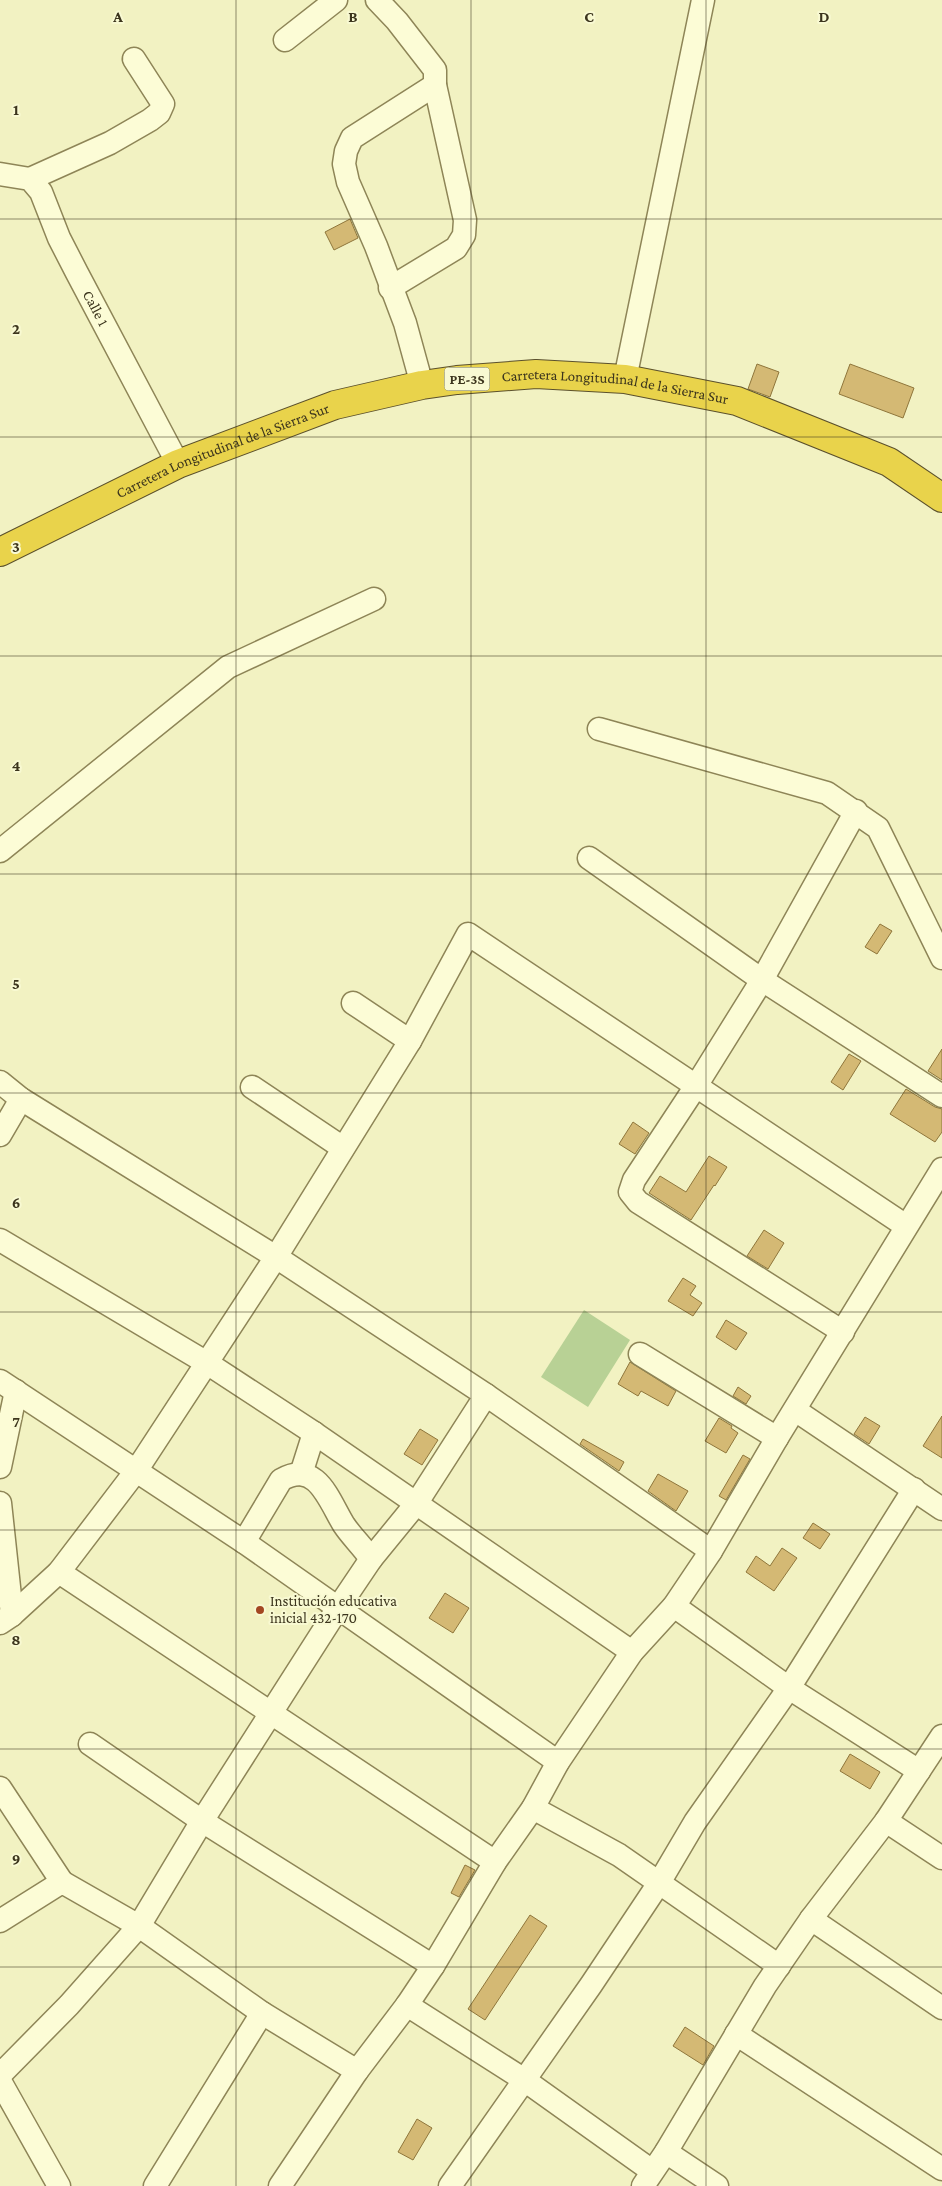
<svg xmlns="http://www.w3.org/2000/svg" width="942" height="2186" viewBox="0 0 942 2186" font-family="'Crimson Pro',serif">
	<rect width="100%" height="100%" fill="#f2f2c2"/>
	<!-- green -->
	<path fill="#b8d195" d="M584,1310L630,1340L588,1407L541,1377Z"/>
	<!-- building -->
	<g fill="#d4b974" stroke="#8f763b">
		<path d="M350,219L358,238L334,250L325,232Z"/>
		<path d="M757,364L779,372L770,397L748,389Z"/>
		<path d="M850,364L914,388L903,418L839,394Z"/>
		<path d="M880,924L892,931L877,954L865,947Z"/>
		<path d="M942,1049V1080L928,1071Z"/>
		<path d="M849,1054L861,1061L843,1090L831,1082Z"/>
		<path d="M906,1089L935,1107L942,1109V1132L935,1142L890,1114Z"/>
		<path d="M633,1122L649,1133L635,1154L619,1144Z"/>
		<path d="M709,1156L727,1167L715,1186L714,1185L691,1220L649,1193L660,1176L686,1192Z"/>
		<path d="M764,1230L784,1243L768,1269L747,1256Z"/>
		<path d="M683,1278L696,1286L690,1295L702,1303L693,1316L668,1301Z"/>
		<path d="M726,1320L747,1333L736,1350L716,1337Z"/>
		<path d="M630,1362L676,1391L668,1406L641,1391L638,1396L618,1384Z"/>
		<path d="M738,1387L751,1396L746,1404L733,1396Z"/>
		<path d="M942,1416V1458L923,1446Z"/>
		<path d="M865,1417L880,1426L869,1444L854,1434Z"/>
		<path d="M719,1418L732,1426L731,1428L738,1433L726,1453L705,1441Z"/>
		<path d="M420,1429L438,1440L422,1465L404,1454Z"/>
		<path d="M583,1439L624,1462L619,1471L580,1444Z"/>
		<path d="M743,1455L750,1459L726,1500L719,1496Z"/>
		<path d="M658,1474L688,1491L676,1511L648,1491Z"/>
		<path d="M813,1523L830,1534L820,1549L803,1538Z"/>
		<path d="M782,1548L797,1558L774,1591L746,1572L756,1556L770,1566Z"/>
		<path d="M445,1593L469,1608L453,1633L429,1618Z"/>
		<path d="M850,1754L880,1772L870,1789L840,1771Z"/>
		<path d="M465,1865L475,1870L459,1897L451,1893Z"/>
		<path d="M530,1915L547,1926L485,2020L468,2009Z"/>
		<path d="M685,2027L714,2046L703,2065L673,2046Z"/>
		<path d="M417,2119L432,2128L413,2160L398,2152Z"/>
	</g>
	<g fill="none" stroke-linecap="round" stroke-linejoin="round">
		<!-- minor casing -->
		<g stroke="#8e8557" stroke-width="25">
			<g id="minor">
				<path d="M377,0L397,21L435,70V85L352,138L346,151L344,164L348,182L376,246L405,323L422,385"/>
				<path d="M285,40L336,0"/>
				<path id="s1" d="M0,174L30,179L41,192L59,238L77,273L178,464"/>
				<path d="M30,179L110,143L150,120L159,113L163,104L134,59"/>
				<path d="M390,288L456,248L464,235L465,220L435,85"/>
				<path d="M625,379L703,0"/>
				<path d="M599,729L827,793L878,828L942,958"/>
				<path d="M0,851L228,667L374,599"/>
				<path d="M589,858L762,980L942,1096"/>
				<path d="M353,1003L410,1041"/>
				<path d="M0,1082L21,1099L276,1257L486,1395L711,1551"/>
				<path d="M252,1087L343,1148"/>
				<path d="M0,1135L21,1099"/>
				<path d="M0,1240L207,1363L314,1433L632,1652"/>
				<path d="M843,1332L638,1202L630,1192L634,1180L696,1086L762,980L856,811"/>
				<path d="M640,1354L777,1438"/>
				<path d="M0,1381L244,1542L558,1762"/>
				<path d="M795,1410L942,1509"/>
				<path d="M0,1467L16,1391"/>
				<path d="M301,1474L314,1433"/>
				<path d="M0,1503L12,1615"/>
				<path d="M244,1542L281,1480C317,1459 329,1501 344,1525C352,1537 363,1547 371,1559"/>
				<path d="M59,1572L495,1862"/>
				<path d="M674,1606L789,1688L919,1771"/>
				<path d="M0,1623L12,1615L59,1572L136,1471L276,1257L410,1041L468,934L906,1226"/>
				<path d="M90,1744L202,1821L433,1966"/>
				<path d="M0,1788L62,1882"/>
				<path d="M533,1808L619,1855L779,1966"/>
				<path d="M886,1821L942,1858"/>
				<path d="M811,1919L942,2008"/>
				<path d="M0,1921L62,1882L139,1926L262,2013L357,2071"/>
				<path d="M407,2005L523,2079L652,2171"/>
				<path d="M736,2034L942,2169"/>
				<path d="M0,2075L69,2005L139,1926L202,1821L338,1608L371,1559L416,1504L486,1395"/>
				<path d="M0,2081L59,2186"/>
				<path d="M666,2152L717,2186"/>
				<path d="M155,2186L262,2013"/>
				<path d="M280,2186L357,2071L407,2005L433,1966L495,1862L533,1808L558,1762L632,1652L674,1606L711,1551L777,1438L942,1169"/>
				<path d="M450,2186L591,1985L659,1883L695,1822L789,1688L914,1489"/>
				<path d="M643,2186L666,2152L765,1986L811,1919L886,1821L942,1736"/>
			</g>
		</g>
		<!-- highway casing -->
		<g stroke="#5b502c" stroke-width="30">
			<g id="highway">
				<path id="s2" d="M0,552L178,464L335,405L422,385L457,380L536,374L625,379L737,401L889,462L942,498"/>
			</g>
		</g>
		<!-- minor -->
		<use href="#minor" stroke="#fcfcd6" stroke-width="22"/>
		<!-- highway -->
		<use href="#highway" stroke="#e9d34b" stroke-width="28"/>
	</g>
	<!-- grid -->
	<path fill="none" stroke="#3c351d" stroke-width="1" stroke-opacity="0.55" d="M236,0V2186M471,0V2186M706,0V2186M0,219H942M0,437H942M0,656H942M0,874H942M0,1093H942M0,1312H942M0,1530H942M0,1749H942M0,1967H942"/>
	<!-- markers -->
	<circle fill="#a34721" stroke="#f8f9d2" stroke-width="2" cx="260" cy="1610" r="5"/>
	<g text-anchor="middle" stroke-width="4" stroke-linejoin="round" paint-order="stroke">
		<!-- shield labels -->
		<rect fill="#f8f9d2" stroke="#747053" stroke-width="1" x="444.5" y="367.5" width="45" height="23" rx="4"/>
		<g font-size="14" font-weight="bold" fill="#3c351d">
			<text x="467" y="384">PE-3S</text>
		</g>
		<!-- street labels -->
		<g font-size="15" fill="#3c351d" stroke="#f8f9d2">
			<text dy="5" stroke="none"><textPath href="#s1" startOffset="176">Calle 1</textPath></text>
			<text dy="5" stroke="none"><textPath href="#s2" startOffset="650">Carretera Longitudinal de la Sierra Sur</textPath></text>
			<text dy="5" stroke="none"><textPath href="#s2" startOffset="245">Carretera Longitudinal de la Sierra Sur</textPath></text>
		</g>
		<!-- poi labels -->
		<g font-size="15" fill="#3c351d" stroke="#f8f9d2" text-anchor="start">
			<text x="270" y="1606">Institución educativa<tspan x="270" dy="17">inicial 432-170</tspan></text>
		</g>
	</g>
	<g font-size="16" text-anchor="middle" font-weight="bold" fill="#3c351d" stroke="#f8f9d2" stroke-width="4" stroke-linejoin="round" paint-order="stroke">
		<text x="118" y="22">A</text>
		<text x="353" y="22">B</text>
		<text x="589" y="22">C</text>
		<text x="824" y="22">D</text>
		<text x="16" y="115">1</text>
		<text x="16" y="334">2</text>
		<text x="16" y="552">3</text>
		<text x="16" y="771">4</text>
		<text x="16" y="989">5</text>
		<text x="16" y="1208">6</text>
		<text x="16" y="1427">7</text>
		<text x="16" y="1645">8</text>
		<text x="16" y="1864">9</text>
	</g>
</svg>
